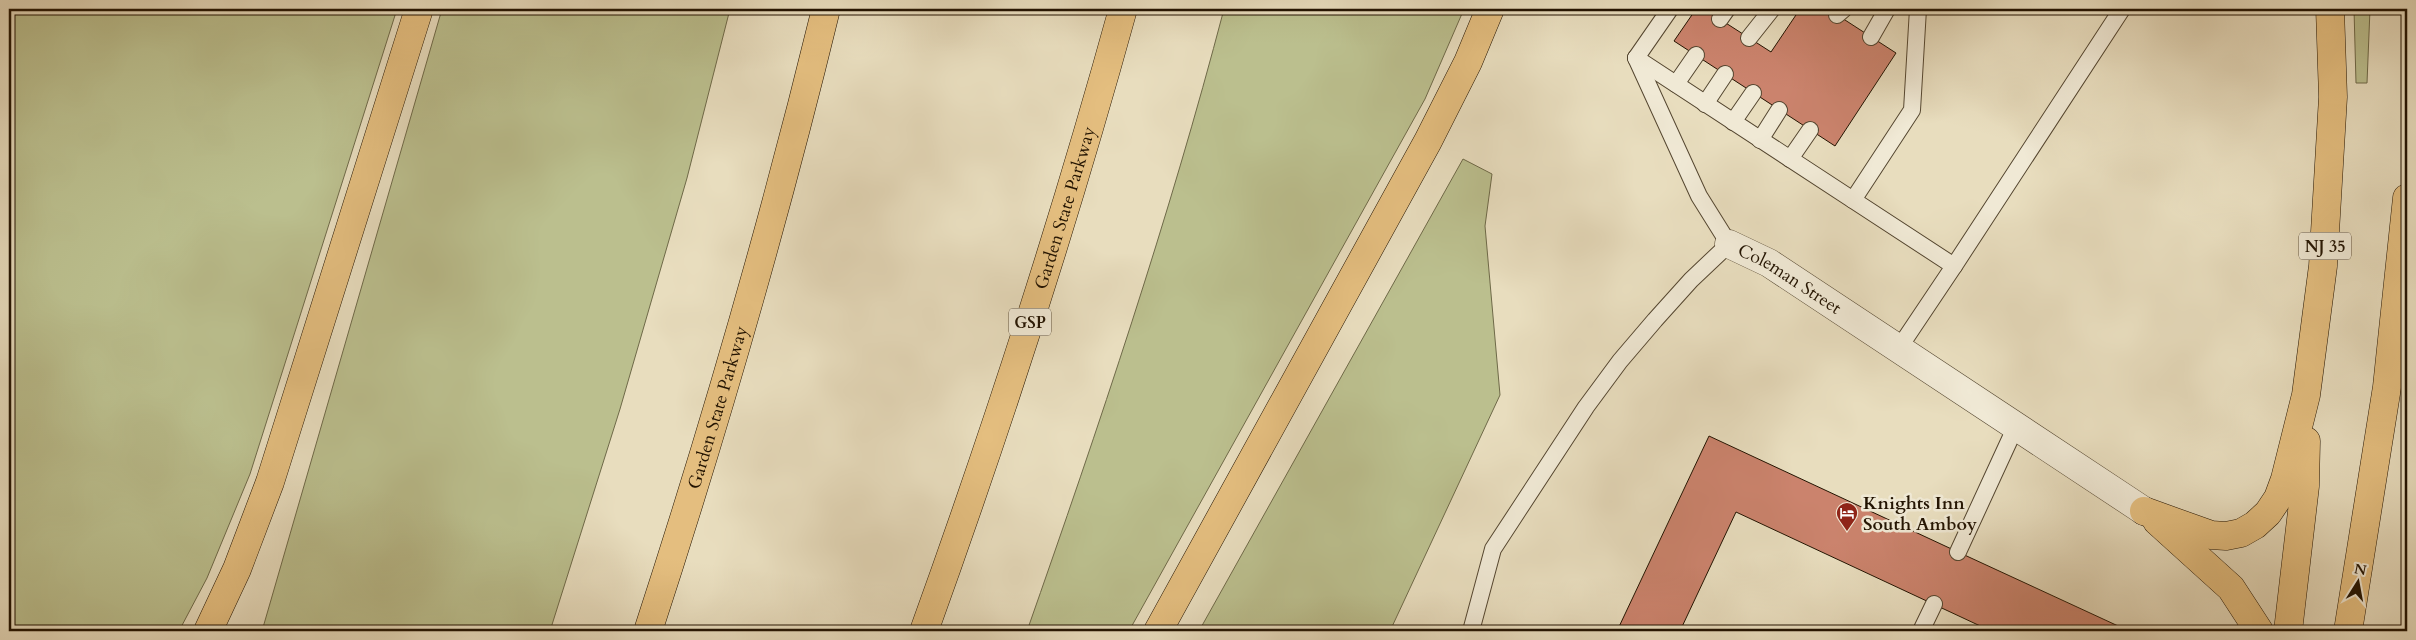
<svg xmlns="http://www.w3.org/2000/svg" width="2416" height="640" viewBox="0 0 2416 640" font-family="Cardo,serif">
	<rect width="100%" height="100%" fill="#e8ddbe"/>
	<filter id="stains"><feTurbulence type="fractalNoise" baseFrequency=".004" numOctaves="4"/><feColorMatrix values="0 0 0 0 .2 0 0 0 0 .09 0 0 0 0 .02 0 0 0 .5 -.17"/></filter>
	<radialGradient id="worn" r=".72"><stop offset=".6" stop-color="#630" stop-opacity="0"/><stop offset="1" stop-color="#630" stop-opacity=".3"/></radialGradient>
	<!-- green -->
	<g fill="#bbbf8e" stroke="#6e6948">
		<path d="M9,9H397L250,474L207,578L179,631H9Z"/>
		<path d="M442,9H730L687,178L620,409L550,631H262Z"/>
		<path d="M1224,9H1464L1425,99L1129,631H1027C1099,426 1169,219 1224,9Z"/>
		<path d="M2354,9H2370L2367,83H2356Z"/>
		<path d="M1463,159L1492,174L1485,226L1500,395L1390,631H1199Z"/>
	</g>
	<!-- building -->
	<g fill="#cb836d" stroke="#221301">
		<path d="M1696,9H1704L1771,52L1800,9H1828L1896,53L1835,146L1674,41Z"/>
		<path d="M1709,436L1958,552L2129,631H1991L1736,512L1680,631H1617Z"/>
	</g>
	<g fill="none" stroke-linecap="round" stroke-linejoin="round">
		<!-- service casing -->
		<g stroke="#544630" stroke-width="18">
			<g id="service">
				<path d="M1837,15L1844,9"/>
				<path d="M1720,19L1727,9"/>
				<path d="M1871,37L1887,9"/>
				<path d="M1749,38L1772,9"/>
				<path d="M1636,58L1853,200"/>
				<path d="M1636,58L1670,9"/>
				<path d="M1676,84L1696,55"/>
				<path d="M1705,104L1725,74"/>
				<path d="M1733,122L1753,93"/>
				<path d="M1760,140L1779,110"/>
				<path d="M1790,159L1810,130"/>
				<path d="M1954,266L2122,9"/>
				<path d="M1899,348L1954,266L1853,200L1912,110L1918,9"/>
				<path d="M1958,552L2016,426"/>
				<path d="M1471,631L1493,549L1586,407L1620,361L1655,320L1691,280L1729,244L1699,196L1636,58"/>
				<path d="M1921,631L1934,604"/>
			</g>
		</g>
		<!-- minor casing -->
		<g stroke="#544630" stroke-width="29">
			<g id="minor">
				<path id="s1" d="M1729,244L1769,263L2144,511"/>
			</g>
		</g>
		<!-- trunk casing -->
		<g stroke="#221301" stroke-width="29">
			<g id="trunk">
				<path d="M2144,511L2211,535L2226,536L2241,533L2255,525L2268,513L2278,498L2285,479L2306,395L2323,266L2333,97L2330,9"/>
				<path d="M2157,521L2231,588L2259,631"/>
				<path d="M2288,631L2305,486L2306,441"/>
			</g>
		</g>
		<!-- motorway casing -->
		<g stroke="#221301" stroke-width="29">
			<g id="motorway">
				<path d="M208,631L237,569L270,482L419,9"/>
				<path id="s2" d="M648,631C715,426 775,218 826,9"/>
				<path id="s3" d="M924,631C998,426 1065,219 1123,9"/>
				<path d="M1158,631L1428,141L1468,62L1490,9"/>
				<path d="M2348,631L2387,387L2407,198"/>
			</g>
		</g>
		<!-- path -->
		<path stroke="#221301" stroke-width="3" stroke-dasharray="1 2.5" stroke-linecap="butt" d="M373,9L383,13"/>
		<!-- service -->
		<use href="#service" stroke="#f0e9d5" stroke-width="16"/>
		<!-- minor -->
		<use href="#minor" stroke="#f0e9d5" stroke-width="28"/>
		<!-- trunk -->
		<use href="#trunk" stroke="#e4be7f" stroke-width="28"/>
		<!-- motorway -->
		<use href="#motorway" stroke="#e4be7f" stroke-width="28"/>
	</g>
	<!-- icons -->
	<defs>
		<g id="hotel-pin" transform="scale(1.125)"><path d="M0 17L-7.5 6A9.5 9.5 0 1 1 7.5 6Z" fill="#8f2418" stroke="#f0e9d5"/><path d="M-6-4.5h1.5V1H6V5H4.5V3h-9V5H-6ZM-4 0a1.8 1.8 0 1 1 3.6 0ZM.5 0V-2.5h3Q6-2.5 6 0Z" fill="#fff"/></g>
	</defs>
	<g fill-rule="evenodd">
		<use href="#hotel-pin" x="1847" y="513"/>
	</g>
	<g text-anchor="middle" stroke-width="5" stroke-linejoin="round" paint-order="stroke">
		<!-- shield labels -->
		<g fill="#f0e9d5" stroke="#605341" stroke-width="1">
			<rect x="2299" y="232.5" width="52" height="27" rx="4"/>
			<rect x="1009" y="308.5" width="42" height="27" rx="4"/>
		</g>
		<g font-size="16" font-weight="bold" fill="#221301">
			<text x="2325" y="252">NJ 35</text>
			<text x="1030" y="328">GSP</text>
		</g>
		<!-- street labels -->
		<g font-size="18" fill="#221301" stroke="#f0e9d5">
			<text dy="6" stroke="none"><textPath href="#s3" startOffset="446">Garden State Parkway</textPath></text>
			<text dy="6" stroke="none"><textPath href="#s1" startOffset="70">Coleman Street</textPath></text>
			<text dy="6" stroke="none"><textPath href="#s2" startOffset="234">Garden State Parkway</textPath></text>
		</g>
		<!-- poi labels -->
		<g font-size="18" font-weight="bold" fill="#221301" stroke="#f0e9d5" text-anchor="start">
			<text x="1863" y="509">Knights Inn<tspan x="1863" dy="21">South Amboy</tspan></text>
		</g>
	</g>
	<!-- margin -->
	<rect width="2416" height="640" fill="none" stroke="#e8ddbe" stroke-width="30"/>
	<rect x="10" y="10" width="2396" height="620" fill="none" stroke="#221301" stroke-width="2.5"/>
	<rect x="15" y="15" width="2386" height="610" fill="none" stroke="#221301"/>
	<!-- north arrow -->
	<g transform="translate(2358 582) rotate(11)" stroke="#f0e9d5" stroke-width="4" paint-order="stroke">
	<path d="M0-4L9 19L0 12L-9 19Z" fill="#221301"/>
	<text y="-8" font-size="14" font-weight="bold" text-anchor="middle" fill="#221301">N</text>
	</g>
	<rect width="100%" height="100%" filter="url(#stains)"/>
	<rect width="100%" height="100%" fill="url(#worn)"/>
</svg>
